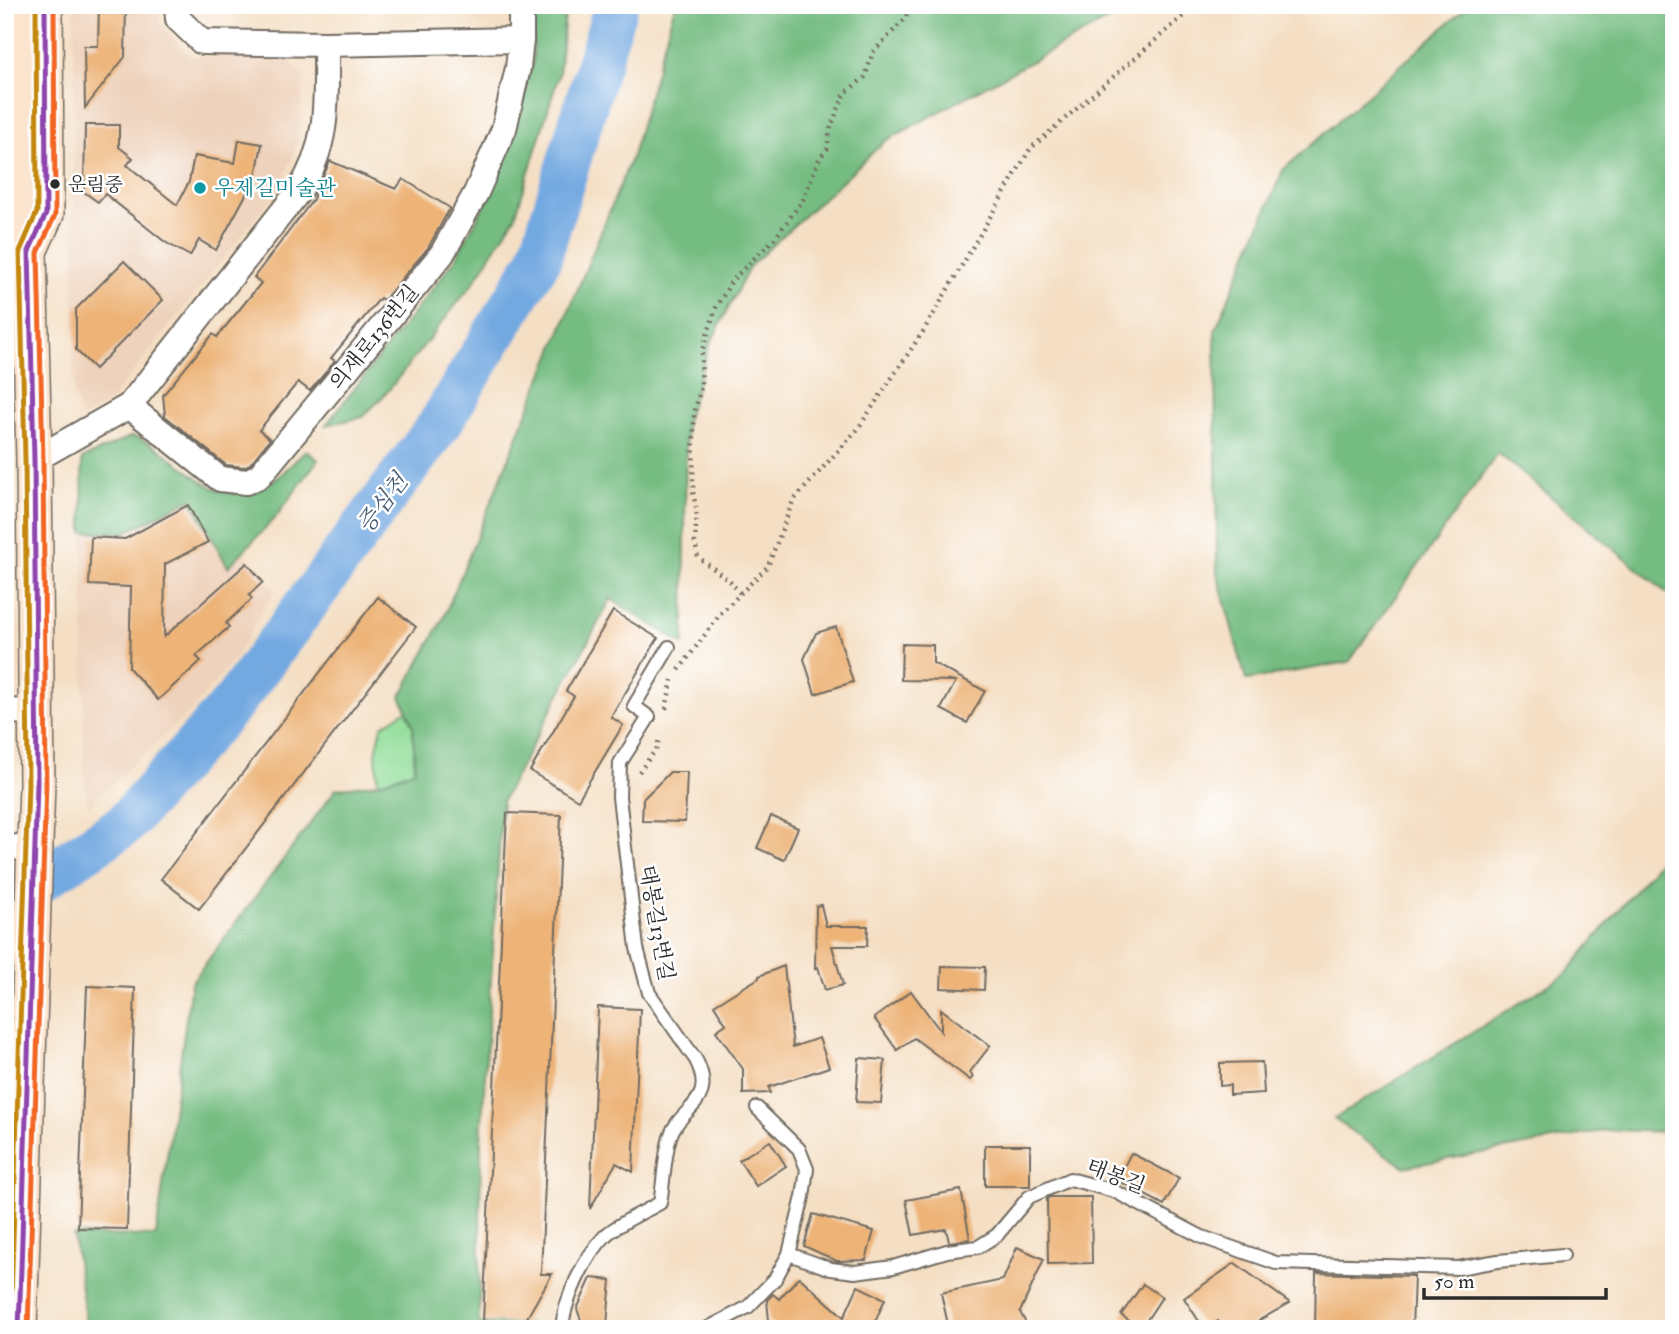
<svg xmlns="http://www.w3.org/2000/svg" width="1679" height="1334" viewBox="0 0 1679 1334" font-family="'IM FELL Double Pica','Noto Serif KR',serif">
	<rect width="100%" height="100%" fill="#fff"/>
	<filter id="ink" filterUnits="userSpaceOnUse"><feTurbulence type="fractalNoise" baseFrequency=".0143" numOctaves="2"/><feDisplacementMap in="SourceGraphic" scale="14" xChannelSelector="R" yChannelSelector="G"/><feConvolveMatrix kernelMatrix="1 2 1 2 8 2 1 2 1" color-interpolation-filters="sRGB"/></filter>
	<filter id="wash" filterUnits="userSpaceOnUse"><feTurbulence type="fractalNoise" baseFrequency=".00686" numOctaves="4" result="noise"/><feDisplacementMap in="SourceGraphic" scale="28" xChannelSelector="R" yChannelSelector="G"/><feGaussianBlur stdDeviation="1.57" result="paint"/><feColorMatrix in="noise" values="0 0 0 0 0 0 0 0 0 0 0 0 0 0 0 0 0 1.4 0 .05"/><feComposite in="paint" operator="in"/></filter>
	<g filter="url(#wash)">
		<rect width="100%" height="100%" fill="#f4dfc4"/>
		<!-- built -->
		<g fill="#eed2bb">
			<path d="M74,5H159L160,23L190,56L288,58L303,78L299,139L281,186L109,402L82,418L74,394Z"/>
			<path d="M191,499L227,566L243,552L275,590L239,652L194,708L88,806L84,776L83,532L124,533Z"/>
		</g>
		<!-- green -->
		<path fill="#92dd99" stroke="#5e8462" stroke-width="2" d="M407,710L413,726L415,770L378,783L376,753L382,726Z"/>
		<!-- forest -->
		<g fill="#75bc81" stroke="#507456" stroke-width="2">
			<path d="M534,5H566L559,74L515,217L474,282L387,392L363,417L326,425L454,261L491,193L533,62Z"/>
			<path d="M675,5H1135L885,141L750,266L709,346L686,422L684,645L611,599L502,801L481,1140L479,1323L539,1325V1329H87L73,1235L156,1236L191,983L336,789L378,783L415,770L413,726L401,696L444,617L632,156Z"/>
			<path d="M1469,5H1674V599L1498,453L1349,662L1246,680L1217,573L1215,331L1283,170Z"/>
			<path d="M132,436C149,441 160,449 174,460C187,469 200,482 214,488C255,506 280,476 306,450L318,460L275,518L228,567L191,499L124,533L83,532L82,459Z"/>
			<path d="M1674,810V1132L1608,1130L1404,1167L1334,1119L1566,974L1662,858Z"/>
		</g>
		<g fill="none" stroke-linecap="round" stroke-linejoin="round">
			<!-- river -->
			<path stroke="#73a9e1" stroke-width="44" d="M5,904L124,825L233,703L439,425L539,260L616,5"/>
		</g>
		<g id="blocks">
			<!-- building -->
			<g fill="#edb377">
				<path d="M99,5H126L125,57L85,108L84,46H98Z"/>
				<path d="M85,125H119V147L133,158L127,165L177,205L189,182L194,156L235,163L239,140L262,144L253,192L248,191L216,250L199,240L190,256L165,242L105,194L98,202L84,192Z"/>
				<path d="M330,161L396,189L403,179L450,208L428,248L384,300L380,298L331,358L335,361L310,391L298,382L259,430L270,439L250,464L244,467L226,465L165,416L163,395L213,334L217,337L261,283L254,277L312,201Z"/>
				<path d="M124,261L163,300L95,369L76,350V309Z"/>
				<path d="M188,505L208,542L165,564L164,637L247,563L263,582L249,595L252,599L226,623L229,627L196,656L201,661L158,700L129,668L131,587L89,585L91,537L125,539Z"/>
				<path d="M378,597L416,627L199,909L161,879Z"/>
				<path d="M613,611L658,638L611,717L623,725L578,800L530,771L574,696L566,691Z"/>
				<path d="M836,627L853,682L815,694L804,659L816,633Z"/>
				<path d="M902,644L933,645V663L985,691L967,723L941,709L956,681L901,680Z"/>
				<path d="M670,772H687L685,822L642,821L643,799Z"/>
				<path d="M507,813L561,815L541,1274H552L524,1323L483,1321Z"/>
				<path d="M771,816L798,828L784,860L757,848Z"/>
				<path d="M821,905L826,926H868L867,946H832L843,985L825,990L818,967L815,969L816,906Z"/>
				<path d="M784,966L793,1047L819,1038L829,1067L769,1087L770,1093L743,1094V1069L716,1031L726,1024L714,1005L759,978V976Z"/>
				<path d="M942,966L985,967L984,990L941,988Z"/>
				<path d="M87,986L135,988L127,1229L78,1228Z"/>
				<path d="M911,991L941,1032V1009L990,1046L970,1072L973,1077L970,1080L914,1038L897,1050L874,1018Z"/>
				<path d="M598,1007L640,1009L633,1172L616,1163L590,1209Z"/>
				<path d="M859,1058L885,1060L881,1103L856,1102Z"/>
				<path d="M1262,1062L1264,1093L1230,1095V1085L1220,1086V1063Z"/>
				<path d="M770,1141L786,1166L756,1186L739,1160Z"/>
				<rect x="985" y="1145" width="45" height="41"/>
				<path d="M1131,1153L1179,1178L1164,1205L1117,1180Z"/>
				<path d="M961,1190L970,1239L949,1242L946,1229L913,1235L906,1200Z"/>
				<path d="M1050,1197H1091L1092,1263L1048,1264L1047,1199Z"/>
				<path d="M813,1214L874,1231L866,1260L837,1261L804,1246Z"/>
				<path d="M1017,1247L1044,1259L1020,1312L1029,1329H949L941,1293L1003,1280Z"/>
				<path d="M1235,1263L1290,1303L1243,1329H1224L1218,1321L1204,1329L1184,1298Z"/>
				<path d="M1316,1273L1414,1276L1412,1329L1315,1326Z"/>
				<path d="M799,1277L844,1317L858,1286L885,1299L872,1329H777L769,1321L767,1300L773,1294L779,1299Z"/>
				<path d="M591,1278L611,1280L607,1325L582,1323L577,1309Z"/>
				<path d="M1143,1284L1162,1297L1141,1329L1121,1315Z"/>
			</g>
		</g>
	</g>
	<g filter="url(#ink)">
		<use href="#blocks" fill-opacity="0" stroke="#716a61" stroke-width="2"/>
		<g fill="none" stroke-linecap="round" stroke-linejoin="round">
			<!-- lane casing -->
			<g stroke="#716a61" stroke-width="16">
				<g id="lane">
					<path d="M5,356L30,353"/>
					<path d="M789,1254L831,1269L855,1272L893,1267L947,1251L978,1247L997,1235L1029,1197L1070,1179L1114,1191L1202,1237L1276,1263L1458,1268L1498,1261L1563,1255"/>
					<path d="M562,1329C564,1300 584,1258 605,1236C617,1224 644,1212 660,1203C664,1181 664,1157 670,1137C679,1107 718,1104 696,1060L649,993L637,948L619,797L620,763L649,717L634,706L669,647"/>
					<path d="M706,1329L748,1307L775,1279L789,1254L803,1197L807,1169L799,1149L757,1108"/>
				</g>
			</g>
			<!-- street casing -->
			<g stroke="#716a61" stroke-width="28">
				<g id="street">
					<path d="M177,5L178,19L202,42L326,44L521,40"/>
					<path d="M5,302H30"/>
					<path d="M129,406L220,479L246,482L259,476L442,254L476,193L504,129L518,68L521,40V5"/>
					<path d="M34,460L129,406L299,191C330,144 326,98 326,44"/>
					<path d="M5,711L36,712"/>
					<path d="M5,847L36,848"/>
				</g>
			</g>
			<!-- secondary casing -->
			<g stroke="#716a61" stroke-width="38">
				<g id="secondary">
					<path d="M12,5L13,209L29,251L34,460L37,784L19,1329"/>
					<path d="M29,251L46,214L45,5"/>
				</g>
			</g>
			<!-- path -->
			<g stroke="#716a61" stroke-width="4.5" stroke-dasharray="2 5" stroke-linecap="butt">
				<path d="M740,593L730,581L698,557L695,542L697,512L693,492L694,414L701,387L702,351L716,308L732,280L775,238L803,200L819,159L827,149L831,126L845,93L865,77L873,52L905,19L914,5"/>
				<path d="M679,670L721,613L768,566L793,501L857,430L924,330L1030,149L1196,5"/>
				<path d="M666,709L672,680"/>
				<path d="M639,772L657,748L659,738"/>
			</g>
			<!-- lane -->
			<use href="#lane" stroke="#fff" stroke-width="12"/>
			<!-- street -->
			<use href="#street" stroke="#fff" stroke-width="24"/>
			<!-- secondary -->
			<use href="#secondary" stroke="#fbe5cf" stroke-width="35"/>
			<!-- bus-1 casing -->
			<g stroke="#fff" stroke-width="10">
				<path id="bus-1" d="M19,1329L37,784L34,460L29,251L46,214L45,5"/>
			</g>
			<!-- bus-2 casing -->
			<g stroke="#fff" stroke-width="10">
				<path id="bus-2" d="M28,1329L46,784L43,460L38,253L55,215L54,5"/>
			</g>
			<!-- bus-3 casing -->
			<g stroke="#fff" stroke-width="10">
				<path id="bus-3" d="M10,1329L28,784L25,460L20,251L37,212L36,5"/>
			</g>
			<!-- bus-1 -->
			<use href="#bus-1" stroke="#8e44ad" stroke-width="5"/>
			<!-- bus-2 -->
			<use href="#bus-2" stroke="#f26522" stroke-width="5"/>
			<!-- bus-3 -->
			<use href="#bus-3" stroke="#c4870b" stroke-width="5"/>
		</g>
	</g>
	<!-- markers -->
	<circle fill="#2b2b2b" stroke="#fff" stroke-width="2.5" cx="55" cy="184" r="6"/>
	<circle fill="#0f9aa8" stroke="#fff" stroke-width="2.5" cx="200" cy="188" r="7"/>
	<g text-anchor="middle" stroke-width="5" stroke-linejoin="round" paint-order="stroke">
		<!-- bus labels -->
		<g font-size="19" fill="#2b2b2b" stroke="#fff" text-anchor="start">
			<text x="68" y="191">운림중</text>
		</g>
		<!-- culture labels -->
		<g font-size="21" fill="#0d838f" stroke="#fff" text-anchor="start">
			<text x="214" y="195">우제길미술관</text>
		</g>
		<!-- street labels -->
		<g font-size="21" fill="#2b2b2b" stroke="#fff">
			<text transform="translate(374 337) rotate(-51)" y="7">의재로136번길</text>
			<text transform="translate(657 923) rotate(80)" y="7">태봉길13번길</text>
			<text transform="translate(1116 1176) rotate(21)" y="7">태봉길</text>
		</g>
		<!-- water labels -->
		<g font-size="23" font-style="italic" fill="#485d74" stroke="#fff">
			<text transform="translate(382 503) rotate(-53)" y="8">증심천</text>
		</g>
	</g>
	<!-- margin -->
	<rect width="1679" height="1334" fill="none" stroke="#fff" stroke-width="28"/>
	<!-- scale -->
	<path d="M1424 1288v10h182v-10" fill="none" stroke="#2b2b2b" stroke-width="3.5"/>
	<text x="1434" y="1288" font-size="21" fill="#2b2b2b" stroke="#ffffff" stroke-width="5" paint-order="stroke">50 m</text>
</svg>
